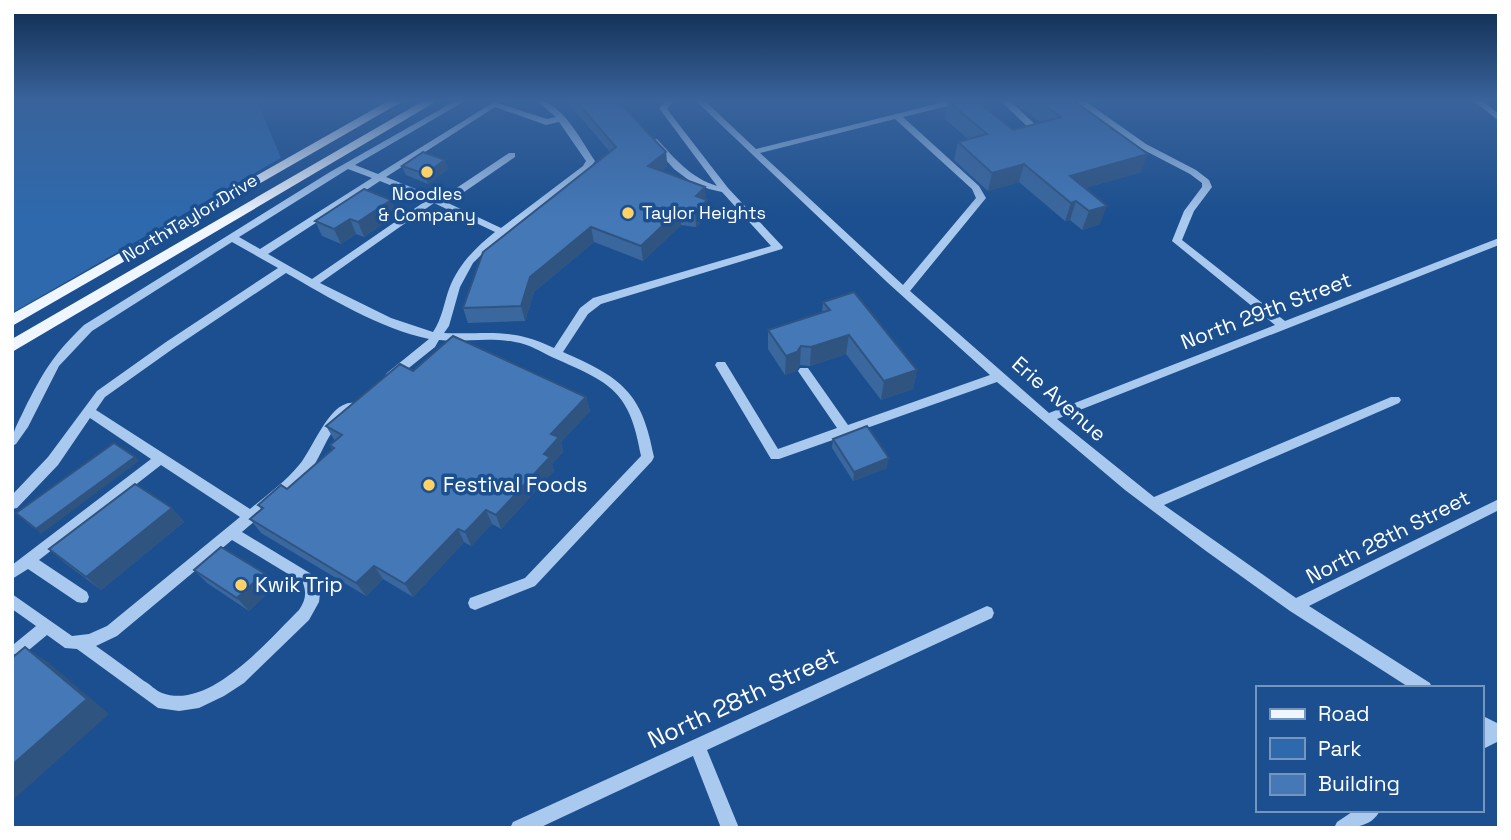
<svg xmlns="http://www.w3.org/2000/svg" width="1511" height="840" viewBox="0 0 1511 840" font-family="'Space Grotesk',sans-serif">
	<rect width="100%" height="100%" fill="#1b4f8f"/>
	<!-- green -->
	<path fill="#2e69ad" d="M12,101H257L281,158L12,313Z"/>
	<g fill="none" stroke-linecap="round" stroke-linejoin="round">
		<!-- minor -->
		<g fill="#a9c9ee" fill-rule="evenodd">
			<path d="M455,101H465L355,165L378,174L494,102L547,119L556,117L537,101C561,100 582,142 595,161L589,170L489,247L473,263L460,287L449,326L444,333C490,335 509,327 554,348L580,308L593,298L771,246L722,192L709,189L690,181L674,169L651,143V139H657C675,159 691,178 717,186L659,108L666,101H674L667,108L670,113L728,188L783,247L782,249L601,304L588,314L563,352C622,378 642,392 654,457L652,461L535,586L475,610L470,608L468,603L470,598L525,578L641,456C630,391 611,383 554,358C541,352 529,344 515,342C490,337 464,342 439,340L435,347L395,379H387L385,376L387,373L429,339C380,329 328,297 286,273L174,348L105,397L96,410L250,509C267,495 285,482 299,465C312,451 330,398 355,403L357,406C350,415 341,421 334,429C324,443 319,460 309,473C289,495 264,513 242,532L313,575L320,594L319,602L309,620L244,683L224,696L199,708L179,711L158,708L77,649L65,648L47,635L24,654L19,656L14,654V644L36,626L12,609V594L72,636L89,634L107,626L240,517L161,465L39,560L87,592L89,597L87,602L82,603L77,602L28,569L12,579V565L151,459L90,418L58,465L17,508L12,509V495L48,457L97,391L166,342L278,268L232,242L92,331L59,366L28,427L16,444L12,446C12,431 18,423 24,410C43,372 53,355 84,325L330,172ZM495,107L546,125L559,122L586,161L583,166L501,228L448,203L515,157V153H509L440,199L386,177ZM348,169L372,178L260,249L239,237ZM380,181L427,200L312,279L268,254ZM434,203L495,232C475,248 458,265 449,289C444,303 442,319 433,332L391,318L320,283ZM232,540L303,583C307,594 305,601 299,610C269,639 210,711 162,693C156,691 150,684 144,681C128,669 112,657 96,646L117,636Z"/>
			<path d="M696,101H705L756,149L948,101H961L960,103L903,117L979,186L986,198L910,291L1049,413L1275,325L1172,241L1184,211L1202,187V183L1190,174L1140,148L1079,105V101H1085L1146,144L1196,170L1209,180L1212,187L1194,211L1182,240L1285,321L1499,238V245L1057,419L1154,497L1391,397H1399L1401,400L1399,403L1164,505L1296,598L1499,499V510L1309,606L1430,683L1432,688H1410L1290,611L1206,551L1125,490L997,382L779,459H771L715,365L717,362H725L778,449L837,428L800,374L798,371L800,368H808L848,425L990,375L888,283ZM895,119L972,189L976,198L903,285L760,153Z"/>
			<path d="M1001,101H1010L1039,128V132H1033Z"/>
			<path d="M1474,101H1483L1499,114V121Z"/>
			<path d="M987,606L992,608L994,613L992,618L707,750L739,828H721L693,756L539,828H510L513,822Z"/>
			<path d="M1481,715L1499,724V741L1481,750Z"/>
			<path d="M1355,810H1380C1372,828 1351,828 1334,828L1337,822Z"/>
		</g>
		<!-- major -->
		<g fill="#f0f6ff" fill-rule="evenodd">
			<path d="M388,101H403L12,326V314Z"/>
			<path d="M423,101H437L12,352V339Z"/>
		</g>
	</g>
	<!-- wall -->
	<g fill="#3a679d">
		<path d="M569,101H618L666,152L667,166L661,171L707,200L708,215L696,227L681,225L643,261L594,242L534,292L525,321L468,323L463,308L610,152L570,105Z"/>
		<path d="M948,101L1013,130L1041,123L1013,101H1074L1141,172L1085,188L1100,224L1082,230L1070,220L1065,221L1019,182L988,191L954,160L958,142L968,139L945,119Z"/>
		<path d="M402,166L448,169L428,184L406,175Z"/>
		<path d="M397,214L364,237L356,234L341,244L322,236L315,221Z"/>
		<path d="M823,302L917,370L913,389L881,400L846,354L810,366L800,365L796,371L785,375L768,349V330L822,313Z"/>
		<path d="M413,371L586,397L590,411L561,442L563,452L552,464L554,471L501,529L492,524L471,546L464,542L413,597L383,579L366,596L261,533L250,519L261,509L258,505L287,489L332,449L330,445L335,441L326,426Z"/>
		<path d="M833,439L887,468L853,481L832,448Z"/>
		<path d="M172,508L184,522L101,590L65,563L49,549Z"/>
		<path d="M194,570L264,573L275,586L249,611L207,583Z"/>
	</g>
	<!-- shaded-wall -->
	<g fill="#305480">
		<path d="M666,152L667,166L650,181L648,166Z"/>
		<path d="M1148,154L1141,172L1064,194L1070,176Z"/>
		<path d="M445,160L448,169L428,184L425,174Z"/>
		<path d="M1024,164L1019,182L988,191L992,173Z"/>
		<path d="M705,187L706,201L696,196Z"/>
		<path d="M391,200L397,214L364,237L358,222Z"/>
		<path d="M707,200L708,215L696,227L695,213Z"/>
		<path d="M1076,201L1070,220L1065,221L1071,203Z"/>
		<path d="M1107,206L1100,224L1082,230L1089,211Z"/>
		<path d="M679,210L681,225L643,261L641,246Z"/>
		<path d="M350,219L356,234L341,244L334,229Z"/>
		<path d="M591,227L594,242L534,292L525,321L521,306L530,277Z"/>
		<path d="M849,335L846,354L810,366L811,347Z"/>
		<path d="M801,346L800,365L796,371L785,375L786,356Z"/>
		<path d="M917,370L913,389L881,400L884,381Z"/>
		<path d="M586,397L590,411L561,442L563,452L552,464L554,471L501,529L496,515L544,454L551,434Z"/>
		<path d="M135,457L139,461L41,534L36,529Z"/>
		<path d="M889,458L887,468L853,481L854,472Z"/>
		<path d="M172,508L184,522L101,590L86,577Z"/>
		<path d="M486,510L492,524L471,546L465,532Z"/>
		<path d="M458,529L464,542L413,597L405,584Z"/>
		<path d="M374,566L383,579L366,596L356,583Z"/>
		<path d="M264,573L275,586L249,611L237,598Z"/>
		<path d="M25,647L49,663L109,714L12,801V765Z"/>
	</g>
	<!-- building -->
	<g fill="#4478b7" stroke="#305480" stroke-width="2">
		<path d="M576,101H618L666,152L648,166L705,187L696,196L707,200L695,213L679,210L641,246L591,227L530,277L521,306L463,308L483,252L616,147Z"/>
		<path d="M948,101H977L1013,130L1061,117L1040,101H1074L1148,154L1070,176L1107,206L1089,211L1076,201L1071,203L1024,164L992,173L958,142L987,134Z"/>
		<path d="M423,152L445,160L425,174L402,166Z"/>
		<path d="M364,189L391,200L358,222L350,219L334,229L315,221Z"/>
		<path d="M854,292L917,370L884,381L849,335L811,347L801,346L797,352L786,356L768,330L830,310L823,302Z"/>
		<path d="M453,336L586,397L551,434L559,437L544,454L550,457L496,515L486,510L465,532L458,529L405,584L374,566L356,583L250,519L263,508L258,505L281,485L287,489L334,448L330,445L342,435L326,426L400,364L413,371Z"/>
		<path d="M867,426L889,458L854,472L833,439Z"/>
		<path d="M114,443L135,457L36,529L16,513Z"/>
		<path d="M135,484L172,508L86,577L49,549Z"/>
		<path d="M221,547L264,573L237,598L194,570Z"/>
		<path d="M25,647L87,699L12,765V658Z"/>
	</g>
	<!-- sky -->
	<linearGradient id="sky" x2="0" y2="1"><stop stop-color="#0f2b4f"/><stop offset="0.46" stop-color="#39639b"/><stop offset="1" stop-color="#39639b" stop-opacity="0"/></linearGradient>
	<rect width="1511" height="218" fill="url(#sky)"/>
	<!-- markers -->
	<g fill="#ffd166" stroke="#1b4f8f" stroke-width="2.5">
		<circle cx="427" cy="172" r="7"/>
		<circle cx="628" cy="213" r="7"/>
		<circle cx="429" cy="485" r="7"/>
		<circle cx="241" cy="585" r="7"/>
	</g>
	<g text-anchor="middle" stroke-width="7" stroke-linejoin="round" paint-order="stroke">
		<!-- far-poi labels -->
		<g font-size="18" fill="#fff" stroke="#1b4f8f">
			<text x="427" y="200">Noodles<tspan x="427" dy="21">&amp; Company</tspan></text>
			<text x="642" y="219" text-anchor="start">Taylor Heights</text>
		</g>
		<!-- far-street labels -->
		<g font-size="18" fill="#fff" stroke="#1b4f8f">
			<text transform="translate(190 218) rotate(-31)" y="6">North Taylor Drive</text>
		</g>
		<!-- street labels -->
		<g font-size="21" fill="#fff" stroke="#1b4f8f">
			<text transform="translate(1266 311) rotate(-21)" y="7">North 29th Street</text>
			<text transform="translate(1059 399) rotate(41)" y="7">Erie Avenue</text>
			<text transform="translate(1388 537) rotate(-27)" y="7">North 28th Street</text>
		</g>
		<!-- poi labels -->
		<g font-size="21" fill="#fff" stroke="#1b4f8f" text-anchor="start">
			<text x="443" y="492">Festival Foods</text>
			<text x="255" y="592">Kwik Trip</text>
		</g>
		<!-- near-street labels -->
		<g font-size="24" fill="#fff" stroke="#1b4f8f">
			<text transform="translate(743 698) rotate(-25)" y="8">North 28th Street</text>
		</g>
	</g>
	<!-- border -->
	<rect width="1511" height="840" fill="none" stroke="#ffffff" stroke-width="28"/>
	<!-- legend -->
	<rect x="1256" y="686" width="228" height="126" fill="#1b4f8f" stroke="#7695bc" stroke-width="2"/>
	<rect x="1270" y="709" width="35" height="10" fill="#f0f6ff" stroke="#7695bc" stroke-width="2"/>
	<text x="1318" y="721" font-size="21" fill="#ffffff">Road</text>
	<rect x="1270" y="738" width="35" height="21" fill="#2e69ad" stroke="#7695bc" stroke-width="2"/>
	<text x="1318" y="756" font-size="21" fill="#ffffff">Park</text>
	<rect x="1270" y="774" width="35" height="21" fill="#4478b7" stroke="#7695bc" stroke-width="2"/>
	<text x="1318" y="791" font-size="21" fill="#ffffff">Building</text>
</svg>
